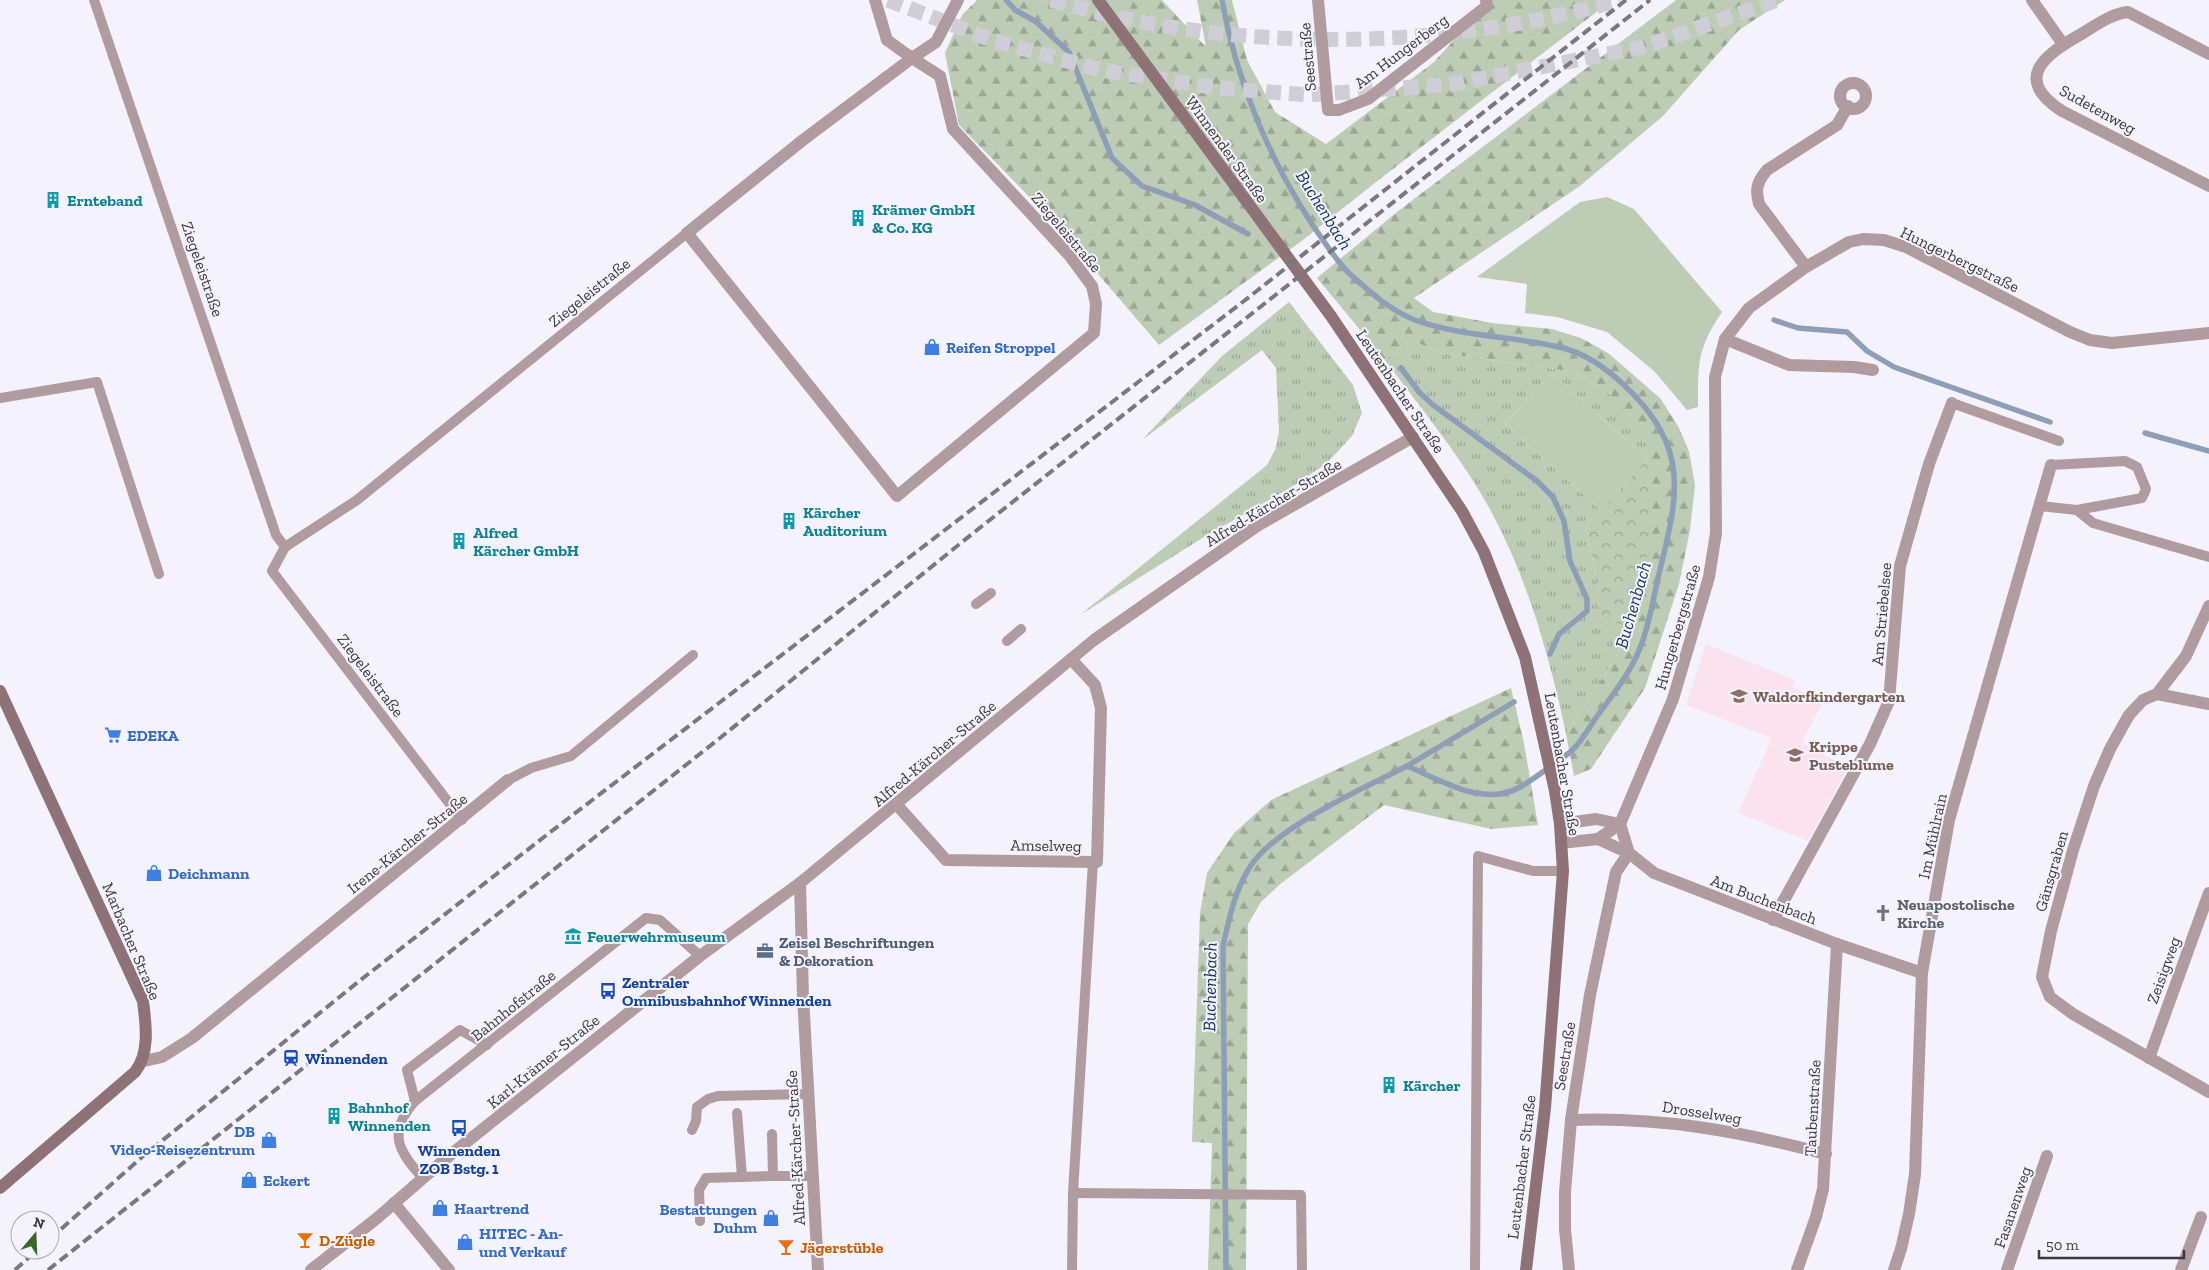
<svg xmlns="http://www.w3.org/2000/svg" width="2209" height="1270" viewBox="0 0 2209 1270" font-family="'Zilla Slab',serif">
	<defs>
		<pattern id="grass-tufts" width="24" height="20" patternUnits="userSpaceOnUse" patternTransform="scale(1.25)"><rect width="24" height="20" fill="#bdccb4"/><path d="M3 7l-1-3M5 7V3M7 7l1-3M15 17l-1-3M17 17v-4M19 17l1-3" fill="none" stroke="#9ba794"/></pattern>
		<pattern id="forest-firs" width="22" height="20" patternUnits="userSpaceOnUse" patternTransform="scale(1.25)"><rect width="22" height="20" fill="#bdccb4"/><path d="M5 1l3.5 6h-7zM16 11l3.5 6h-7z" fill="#9ba794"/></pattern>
		<pattern id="park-crowns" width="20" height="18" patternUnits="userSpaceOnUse" patternTransform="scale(1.25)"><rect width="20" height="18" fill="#bdccb4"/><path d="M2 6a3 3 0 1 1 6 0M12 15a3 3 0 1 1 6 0" fill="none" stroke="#9ba794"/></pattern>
	</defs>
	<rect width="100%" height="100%" fill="#f4f3fd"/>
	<!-- education -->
	<path fill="#fbe3ed" d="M1706,644L1795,680L1792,687L1824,701L1802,742L1848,768L1808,841L1738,813L1772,738L1686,705Z"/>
	<!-- grass -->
	<g fill="url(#grass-tufts)">
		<path d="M1289,302L1353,385L1362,413L1352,436L1327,463L1295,485L1204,537L1080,615L1267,465L1275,450L1279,432L1276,368L1262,350L1142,440L1222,356Z"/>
		<path d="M1411,340L1442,353L1569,371C1599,383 1630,406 1643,436C1646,443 1646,452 1647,459L1552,373L1505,424L1601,510L1586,526L1599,592V617L1628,627L1616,657L1566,734C1550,659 1529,583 1493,515C1464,460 1422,410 1385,360Z"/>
	</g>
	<!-- forest -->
	<g fill="url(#forest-firs)">
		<path d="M977,0H1162L1206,47L1197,0H1232L1247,60L1275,112L1326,144L1434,62L1490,0H1612L1376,182L1303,240L1159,345L1049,217L959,125L945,53L962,15Z"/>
		<path d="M1676,0H1785L1739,30L1663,116L1580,186L1414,298L1433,312L1492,323L1552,329L1581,338L1608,353L1660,398L1678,426L1689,451L1695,485L1690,530L1679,584L1645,688L1591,769L1574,776L1566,734L1616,657L1639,602L1647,459C1646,452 1646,443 1643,437C1630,406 1599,383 1569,371L1442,353L1411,340L1385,360L1317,278L1397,212Z"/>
		<path d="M1511,688L1524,743L1538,825L1491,829L1384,805L1279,885L1261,902L1248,924L1246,1270H1208L1212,1143L1192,1142L1200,913L1207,873L1234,833L1271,800Z"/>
	</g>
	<!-- park -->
	<path fill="url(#park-crowns)" d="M1647,459C1652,520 1652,570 1628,627L1599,617V592L1586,526Z"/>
	<!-- garden -->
	<g fill="#bdccb4">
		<path d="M1607,197L1634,209L1722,312C1697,349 1698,364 1698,407L1687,410L1655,372L1607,332L1557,317L1525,313L1527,284L1477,277L1580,202Z"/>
		<path d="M1552,373L1647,459L1601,510L1505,424Z"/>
	</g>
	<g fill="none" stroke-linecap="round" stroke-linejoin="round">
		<!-- stream -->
		<g stroke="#8d9fb6" stroke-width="5.5">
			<path d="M1006,0L1015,10L1035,21L1069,52L1112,158L1142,186L1195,205L1248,234"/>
			<path d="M1222,0C1236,80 1269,159 1314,227C1326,244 1336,261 1351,275C1370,292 1391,311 1415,320C1462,337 1514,336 1563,348C1586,354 1606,368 1624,385C1692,449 1678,496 1658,578C1653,601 1649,626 1640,648C1630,674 1611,697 1595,719C1586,733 1578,747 1565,756C1550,766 1536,778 1520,787C1484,808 1441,780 1407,766C1363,789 1272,828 1248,870C1234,893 1229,920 1223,946L1226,1270"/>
			<path d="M1774,320L1798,328L1847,332L1867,351L1894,367L2050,422"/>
			<path d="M1401,368L1419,392L1433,405L1537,481L1553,497L1564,521L1570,561L1587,599V611L1559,634L1550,654"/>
			<path d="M2145,433L2209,451"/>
			<path d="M1407,766L1514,702"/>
		</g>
		<!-- highway-tunnel -->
		<g stroke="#cfced7" stroke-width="15" stroke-dasharray="15 8" stroke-linecap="butt">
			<path d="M888,0L992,40L1100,70L1219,88L1309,95L1454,84L1643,47L1778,0"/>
			<path d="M1051,0C1073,6 1095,12 1117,17C1279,52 1461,46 1620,0"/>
		</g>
		<!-- lane -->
		<g stroke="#b09c9f" stroke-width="10">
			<path d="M94,0L276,535L285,547"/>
			<path d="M0,398L97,382L159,574"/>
			<path d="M1952,403L2059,441"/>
			<path d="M2040,506L2077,510L2142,498L2146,489L2137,467L2125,461L2051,465"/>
			<path d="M2077,510L2093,523L2209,557"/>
			<path d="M976,604L991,593"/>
			<path d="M1007,641L1021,629"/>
			<path d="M508,780L531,768L571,756L693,655"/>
			<path d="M462,820L272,571L285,547L357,500L687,233"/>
			<path d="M415,1101L407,1070L460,1030L487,1045"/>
			<path d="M737,1113L742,1177"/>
			<path d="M692,1130L696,1121L697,1107L708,1099L718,1096L808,1094"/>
			<path d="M772,1134L773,1176H812"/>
			<path d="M423,1178C398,1151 387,1133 415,1101L646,918L660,920L700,956"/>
			<path d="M1073,1193L1301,1195L1302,1270"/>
			<path d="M700,1221L699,1190L706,1178L773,1176"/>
			<path d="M1072,1270L1073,1193L1093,862"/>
			<path d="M1475,1270L1478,856L1533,871H1563"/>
		</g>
		<!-- street -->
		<g stroke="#b09c9f" stroke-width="12">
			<path d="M875,0L887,40L912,58L803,140L687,233L897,496L1094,333L1096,304L1092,286L1069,255L953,129L940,76L912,58L936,42L958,0"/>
			<path d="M1318,0L1328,110H1339L1368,99L1487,6L1486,0"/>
			<path d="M2032,0L2063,44"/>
			<path d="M2209,54L2128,12C2111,14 2098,24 2083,33C2048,53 2010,77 2062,111L2209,186"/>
			<circle cx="1853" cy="96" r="13"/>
			<path d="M1806,267L1759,204C1755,189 1757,182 1767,170L1837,125L1848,106"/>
			<path d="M1725,339L1789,365L1854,367L1873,370"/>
			<path d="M2209,606L2186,656L2157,694L2143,700L2129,715L2110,749L2094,786L2073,850L2051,931L2042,977L2050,997L2073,1014L2209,1092"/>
			<path d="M2157,694L2209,704"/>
			<path d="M897,805L946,860L1097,862L1101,708L1095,685L1071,659"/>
			<path d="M1560,824L1596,819L1620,824"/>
			<path d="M1620,824L1673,699L1709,577L1716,533L1715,377L1725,339L1749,308L1806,267L1849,242L1863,239L1884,240L1906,247L2070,332L2090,340L2112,343L2209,333"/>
			<path d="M1620,824L1629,853L1654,873L1837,944L1922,973"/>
			<path d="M1561,843L1598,839L1620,824"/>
			<path d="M800,883L803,996L818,1270"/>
			<path d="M1773,920L1870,744L1889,701L1900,566L1929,464L1952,403"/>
			<path d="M2149,1058L2209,893"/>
			<path d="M144,1061L162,1057L192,1038L508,780"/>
			<path d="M1571,1120C1662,1117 1739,1131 1826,1154"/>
			<path d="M394,1203L449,1270"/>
			<path d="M311,1270L376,1219L444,1160L700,956L800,883L1094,640L1257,526L1413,437"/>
			<path d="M1569,1270L1565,1229V1192L1571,1120L1590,995L1616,872L1629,853L1598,839"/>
			<path d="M1797,1270L1816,1217L1823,1189L1837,944"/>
			<path d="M1894,1270L1901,1249L1909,1214L1915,1174L1922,973L1949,820L2051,465"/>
			<path d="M2007,1270L2047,1156"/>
			<path d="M2181,1270L2201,1217"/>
		</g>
		<!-- secondary -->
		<g stroke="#8e7276" stroke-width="12">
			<path d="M1098,0L1331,316L1462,511L1484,552L1525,657L1555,791L1560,824L1563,871L1545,1108L1526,1270"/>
			<path d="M0,691L143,1001C146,1025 150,1053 135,1072L0,1188"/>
		</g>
		<!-- rail -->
		<g stroke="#79787e" stroke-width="4" stroke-dasharray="10 5" stroke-linecap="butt">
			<path d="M50,1239L142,1157L358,982L544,837L1244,301L1626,0"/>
			<path d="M15,1270L37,1250"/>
			<path d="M48,1270L720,738L972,534L1650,0"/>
		</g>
	</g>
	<!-- icons -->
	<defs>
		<g id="building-bare" transform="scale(1.35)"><path d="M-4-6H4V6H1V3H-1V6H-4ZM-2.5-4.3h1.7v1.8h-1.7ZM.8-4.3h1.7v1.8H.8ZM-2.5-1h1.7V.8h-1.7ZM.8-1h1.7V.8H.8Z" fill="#0f9aa8" stroke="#f4f3fd" stroke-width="2.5" paint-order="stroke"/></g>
		<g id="shop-bare" transform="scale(1.35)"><path d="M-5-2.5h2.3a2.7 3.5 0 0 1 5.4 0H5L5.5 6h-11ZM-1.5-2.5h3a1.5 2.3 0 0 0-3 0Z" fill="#3f7fe0" stroke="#f4f3fd" stroke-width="2.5" paint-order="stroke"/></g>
		<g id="school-bare" transform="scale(1.35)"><path d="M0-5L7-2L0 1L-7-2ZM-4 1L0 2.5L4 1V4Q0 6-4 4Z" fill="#8d6e63" stroke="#f4f3fd" stroke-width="2.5" paint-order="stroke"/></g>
		<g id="supermarket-bare" transform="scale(1.35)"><path d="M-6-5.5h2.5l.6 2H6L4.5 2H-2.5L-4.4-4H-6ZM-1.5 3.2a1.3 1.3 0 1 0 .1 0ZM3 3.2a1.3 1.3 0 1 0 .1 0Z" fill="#3f7fe0" stroke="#f4f3fd" stroke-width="2.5" paint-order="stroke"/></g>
		<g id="church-bare" transform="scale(1.35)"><path d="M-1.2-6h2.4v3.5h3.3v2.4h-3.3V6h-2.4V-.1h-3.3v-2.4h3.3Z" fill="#6b7280" stroke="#f4f3fd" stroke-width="2.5" paint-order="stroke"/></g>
		<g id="museum-bare" transform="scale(1.35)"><path d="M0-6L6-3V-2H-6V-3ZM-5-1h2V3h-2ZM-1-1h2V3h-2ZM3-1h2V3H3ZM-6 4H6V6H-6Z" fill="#0f9aa8" stroke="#f4f3fd" stroke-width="2.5" paint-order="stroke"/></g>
		<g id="office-bare" transform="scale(1.35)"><path d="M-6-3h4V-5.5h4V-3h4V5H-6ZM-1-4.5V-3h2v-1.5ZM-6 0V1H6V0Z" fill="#5c6f8a" stroke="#f4f3fd" stroke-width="2.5" paint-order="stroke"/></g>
		<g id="bus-bare" transform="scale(1.35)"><path d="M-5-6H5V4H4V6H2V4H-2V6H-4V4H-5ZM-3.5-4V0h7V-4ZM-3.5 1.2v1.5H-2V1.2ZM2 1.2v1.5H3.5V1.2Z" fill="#1a4fb4" stroke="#f4f3fd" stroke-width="2.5" paint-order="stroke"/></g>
		<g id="station-bare" transform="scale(1.35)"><path d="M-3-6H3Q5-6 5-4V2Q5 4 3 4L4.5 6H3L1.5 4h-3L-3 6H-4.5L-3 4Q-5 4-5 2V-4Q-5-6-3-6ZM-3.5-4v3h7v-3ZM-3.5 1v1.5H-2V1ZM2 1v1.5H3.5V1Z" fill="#1a4fb4" stroke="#f4f3fd" stroke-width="2.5" paint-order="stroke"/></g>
		<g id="bar-bare" transform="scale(1.35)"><path d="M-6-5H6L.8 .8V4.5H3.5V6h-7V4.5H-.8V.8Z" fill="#e8710a" stroke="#f4f3fd" stroke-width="2.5" paint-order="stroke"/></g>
	</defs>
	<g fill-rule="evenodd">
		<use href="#building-bare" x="53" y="200"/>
		<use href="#building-bare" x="858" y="218"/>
		<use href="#shop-bare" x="932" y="347"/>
		<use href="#building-bare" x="789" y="521"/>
		<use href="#building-bare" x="459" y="541"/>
		<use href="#school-bare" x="1739" y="696"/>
		<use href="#supermarket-bare" x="113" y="735"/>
		<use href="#school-bare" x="1795" y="755"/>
		<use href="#shop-bare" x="154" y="873"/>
		<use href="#church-bare" x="1883" y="913"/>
		<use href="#museum-bare" x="573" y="936"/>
		<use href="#office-bare" x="765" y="951"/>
		<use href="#bus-bare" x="608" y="991"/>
		<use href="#station-bare" x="291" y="1058"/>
		<use href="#building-bare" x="1389" y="1085"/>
		<use href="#building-bare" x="334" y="1116"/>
		<use href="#bus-bare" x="459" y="1128"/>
		<use href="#shop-bare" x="269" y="1140"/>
		<use href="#shop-bare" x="249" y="1180"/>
		<use href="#shop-bare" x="440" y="1208"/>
		<use href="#shop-bare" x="771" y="1218"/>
		<use href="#bar-bare" x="305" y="1240"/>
		<use href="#shop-bare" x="465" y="1242"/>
		<use href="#bar-bare" x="786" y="1247"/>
	</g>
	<g text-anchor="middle" stroke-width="4" stroke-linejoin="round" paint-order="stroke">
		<!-- street labels -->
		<g font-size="16" fill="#3a3a3e" stroke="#f4f3fd">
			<text transform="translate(1401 51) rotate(-37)" y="6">Am Hungerberg</text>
			<text transform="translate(1307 57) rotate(-95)" y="6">Seestraße</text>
			<text transform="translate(2098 109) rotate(29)" y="6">Sudetenweg</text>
			<text transform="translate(1227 149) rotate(54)" y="6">Winnender Straße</text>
			<text transform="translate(1067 232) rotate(50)" y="6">Ziegeleistraße</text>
			<text transform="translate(1960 259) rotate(26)" y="6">Hungerbergstraße</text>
			<text transform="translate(203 269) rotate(71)" y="6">Ziegeleistraße</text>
			<text transform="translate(589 292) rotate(-39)" y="6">Ziegeleistraße</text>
			<text transform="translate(1401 391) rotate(56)" y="6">Leutenbacher Straße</text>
			<text transform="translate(1273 502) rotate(-31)" y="6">Alfred-Kärcher-Straße</text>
			<text transform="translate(1881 614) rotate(-85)" y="6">Am Striebelsee</text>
			<text transform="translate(1677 627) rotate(-74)" y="6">Hungerbergstraße</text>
			<text transform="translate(371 675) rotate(53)" y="6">Ziegeleistraße</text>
			<text transform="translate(934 753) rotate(-40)" y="6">Alfred-Kärcher-Straße</text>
			<text transform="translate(1563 764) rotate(80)" y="6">Leutenbacher Straße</text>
			<text transform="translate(1932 836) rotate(-78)" y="6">Im Mühlrain</text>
			<text transform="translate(407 843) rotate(-39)" y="6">Irene-Kärcher-Straße</text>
			<text transform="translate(1046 845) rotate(1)" y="6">Amselweg</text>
			<text transform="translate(2051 871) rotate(-74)" y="6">Gänsgraben</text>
			<text transform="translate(1764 899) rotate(21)" y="6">Am Buchenbach</text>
			<text transform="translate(132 941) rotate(67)" y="6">Marbacher Straße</text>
			<text transform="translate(2163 970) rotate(-70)" y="6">Zeisigweg</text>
			<text transform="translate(513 1005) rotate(-39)" y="6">Bahnhofstraße</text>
			<text transform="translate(1564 1056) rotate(-81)" y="6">Seestraße</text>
			<text transform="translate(543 1061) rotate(-39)" y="6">Karl-Krämer-Straße</text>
			<text transform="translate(1812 1108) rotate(-87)" y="6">Taubenstraße</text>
			<text transform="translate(1702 1112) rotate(9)" y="6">Drosselweg</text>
			<text transform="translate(795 1148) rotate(-93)" y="6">Alfred-Kärcher-Straße</text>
			<text transform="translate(1521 1167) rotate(-83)" y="6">Leutenbacher Straße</text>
			<text transform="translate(2012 1207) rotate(-71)" y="6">Fasanenweg</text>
		</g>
		<!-- culture labels -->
		<g font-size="16" font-weight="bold" fill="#0d838f" stroke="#f4f3fd" text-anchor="start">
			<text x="67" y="206">Ernteband</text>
			<text x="872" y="215">Krämer GmbH<tspan x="872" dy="18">&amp; Co. KG</tspan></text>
			<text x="803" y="518">Kärcher<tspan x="803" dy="18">Auditorium</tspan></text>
			<text x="473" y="538">Alfred<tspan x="473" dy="18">Kärcher GmbH</tspan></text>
			<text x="587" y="942">Feuerwehrmuseum</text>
			<text x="1403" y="1091">Kärcher</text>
			<text x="348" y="1113">Bahnhof<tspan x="348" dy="18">Winnenden</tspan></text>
		</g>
		<!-- shop labels -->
		<g font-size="16" font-weight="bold" fill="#366cbe" stroke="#f4f3fd" text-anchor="start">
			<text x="946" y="353">Reifen Stroppel</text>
			<text x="127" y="741">EDEKA</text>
			<text x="168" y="879">Deichmann</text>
			<text x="255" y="1137" text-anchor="end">DB<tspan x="255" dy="18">Video-Reisezentrum</tspan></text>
			<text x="263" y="1186">Eckert</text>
			<text x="454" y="1214">Haartrend</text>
			<text x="757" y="1215" text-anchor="end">Bestattungen<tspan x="757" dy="18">Duhm</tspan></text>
			<text x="479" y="1239">HITEC - An-<tspan x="479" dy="18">und Verkauf</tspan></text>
		</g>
		<!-- education labels -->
		<g font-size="16" font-weight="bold" fill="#785e54" stroke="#f4f3fd" text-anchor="start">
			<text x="1753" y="702">Waldorfkindergarten</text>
			<text x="1809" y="752">Krippe<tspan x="1809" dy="18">Pusteblume</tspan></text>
		</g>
		<!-- worship labels -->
		<g font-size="16" font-weight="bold" fill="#5b616d" stroke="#f4f3fd" text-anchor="start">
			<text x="1897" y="910">Neuapostolische<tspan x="1897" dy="18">Kirche</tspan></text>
		</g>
		<!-- service labels -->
		<g font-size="16" font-weight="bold" fill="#4e5e75" stroke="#f4f3fd" text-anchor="start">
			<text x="779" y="948">Zeisel Beschriftungen<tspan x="779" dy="18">&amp; Dekoration</tspan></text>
		</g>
		<!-- transit labels -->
		<g font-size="16" font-weight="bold" fill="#164399" stroke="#f4f3fd" text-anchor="start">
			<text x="622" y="988">Zentraler<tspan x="622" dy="18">Omnibusbahnhof Winnenden</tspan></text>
			<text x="305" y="1064">Winnenden</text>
			<text x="459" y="1156" text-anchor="middle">Winnenden<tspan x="459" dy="18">ZOB Bstg. 1</tspan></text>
		</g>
		<!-- food labels -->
		<g font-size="16" font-weight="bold" fill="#c56008" stroke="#f4f3fd" text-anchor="start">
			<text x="319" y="1246">D-Zügle</text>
			<text x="800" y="1253">Jägerstüble</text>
		</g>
		<!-- water labels -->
		<g font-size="18" font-style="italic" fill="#10325a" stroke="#f4f3fd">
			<text transform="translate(1324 210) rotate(58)" y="6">Buchenbach</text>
			<text transform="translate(1633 605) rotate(-74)" y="6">Buchenbach</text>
			<text transform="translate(1210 987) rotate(-89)" y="6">Buchenbach</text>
		</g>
	</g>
	<!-- north arrow -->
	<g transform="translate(35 1235) rotate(19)"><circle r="24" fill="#f4f3fd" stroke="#aaa9b1"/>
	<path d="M0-4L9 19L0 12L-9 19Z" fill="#396725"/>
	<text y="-8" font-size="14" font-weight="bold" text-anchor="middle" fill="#3a3a3e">N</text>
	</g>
	<!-- scale -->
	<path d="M2039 1250v8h145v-8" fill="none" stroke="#3a3a3e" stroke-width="2.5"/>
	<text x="2046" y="1250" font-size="15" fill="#3a3a3e" stroke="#f4f3fd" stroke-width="4" paint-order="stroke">50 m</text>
</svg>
